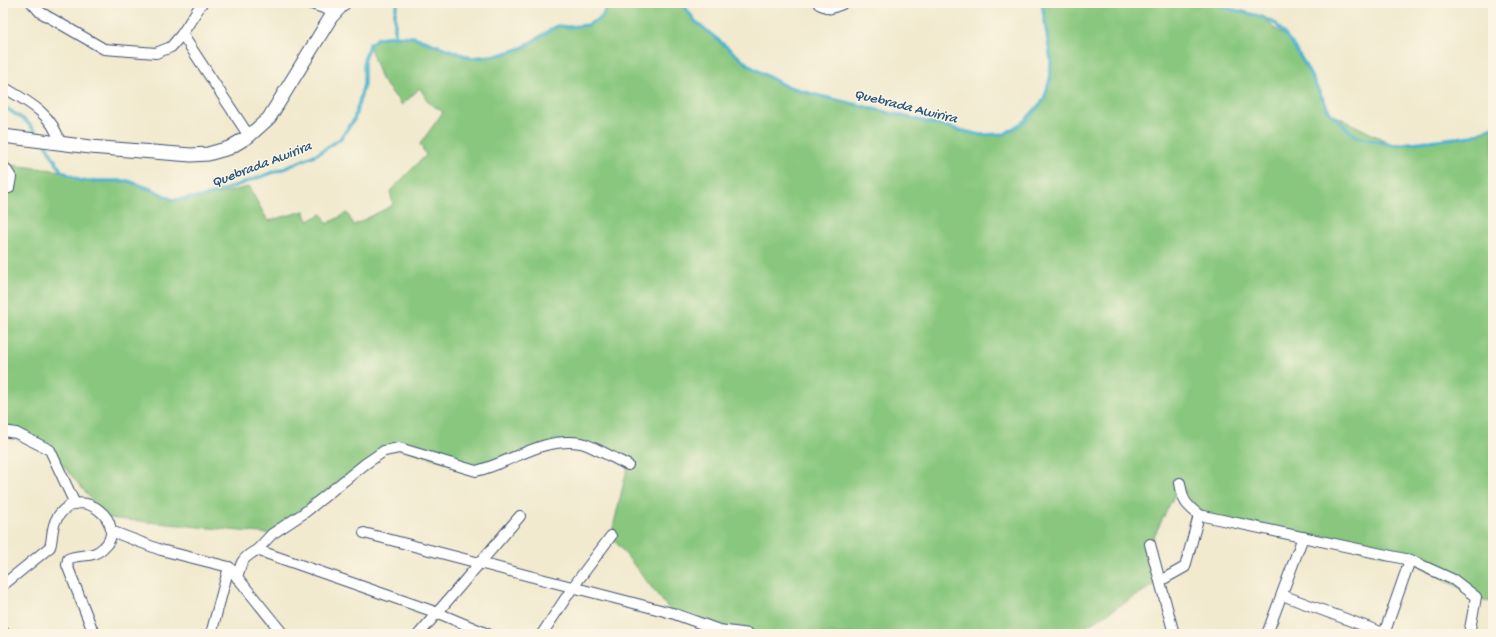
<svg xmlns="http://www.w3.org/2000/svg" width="1496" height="637" viewBox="0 0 1496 637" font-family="'Gochi Hand',sans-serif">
	<rect width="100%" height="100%" fill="#fcf5e5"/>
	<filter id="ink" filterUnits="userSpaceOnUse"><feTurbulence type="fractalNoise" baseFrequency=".025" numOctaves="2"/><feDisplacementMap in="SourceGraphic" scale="8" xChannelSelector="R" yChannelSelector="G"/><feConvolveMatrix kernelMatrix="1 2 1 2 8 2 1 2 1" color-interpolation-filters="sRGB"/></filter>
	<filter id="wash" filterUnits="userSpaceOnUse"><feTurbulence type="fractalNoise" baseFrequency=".012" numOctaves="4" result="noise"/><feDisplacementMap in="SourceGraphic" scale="16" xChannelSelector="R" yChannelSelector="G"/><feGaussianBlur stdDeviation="0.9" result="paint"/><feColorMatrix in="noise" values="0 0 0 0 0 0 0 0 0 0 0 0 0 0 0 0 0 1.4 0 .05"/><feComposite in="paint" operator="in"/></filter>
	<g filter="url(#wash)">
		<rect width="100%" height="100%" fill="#f1eacf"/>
		<!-- green -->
		<path fill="#89c77e" stroke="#527b6e" d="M609,3H683L695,21L751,67L783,85L812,94L980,135L1005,134L1025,121L1044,100L1050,79L1051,60L1042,3H1218L1223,7L1262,17L1290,41L1303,61L1330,113L1394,145L1473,136L1493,127V603L1476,597L1410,560L1199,515L1180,484L1150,544L1160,581L1074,634H749L672,613L611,536L628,465L582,443L565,442L476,471L399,448L384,451L272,534L107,518L50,450L3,431V189L9,188L3,164L61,171L81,181H128L173,200L204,197L249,187L268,221L304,211L308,221L322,214L327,224L347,213L354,225L393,205L390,191L426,155L420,144L443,112L428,102L420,88L402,105L381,79L369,45L378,38L395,36L413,37L471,58L500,55L522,48L557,26L570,27L588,25L602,17Z"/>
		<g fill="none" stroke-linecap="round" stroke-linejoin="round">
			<!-- stream -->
			<g stroke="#4eb3cd" stroke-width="3.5">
				<path d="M682,3L695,21L751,67L783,85L812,94L980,135L1005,134L1025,121L1044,100L1050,79L1051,60L1042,3"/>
				<path d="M1216,3L1223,7L1262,17L1276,24L1290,41L1303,61L1330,113L1357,137L1394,145L1473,136L1493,127"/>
				<path d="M395,36V11L398,3"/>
				<path d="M3,106L26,121L41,137"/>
				<path d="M46,145L61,171L81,181H128L153,190L173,200L204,197L288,167L319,153L340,139L354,120L364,84V60L369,45L378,38L395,36L413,37L471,58L500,55L522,48L557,26L570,27L588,25L602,17L609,3"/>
			</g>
		</g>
	</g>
	<g filter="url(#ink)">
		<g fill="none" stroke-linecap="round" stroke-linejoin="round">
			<!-- minor casing -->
			<g stroke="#3b4b6f" stroke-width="12">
				<g id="minor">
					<path d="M32,3L40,12L104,49L156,53L171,47L182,34L202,3"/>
					<path d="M309,3L335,12"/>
					<path d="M182,34L249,136"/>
					<path d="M3,87C27,101 53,114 60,143"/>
					<path d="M3,165L11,177L9,188L3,189"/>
					<path d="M3,431L16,433L50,450L75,504"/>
					<path d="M1180,483C1183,501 1185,504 1199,515L1410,560L1454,580L1476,597L1469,634"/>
					<path d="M111,531L161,550L229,567L283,634"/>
					<path d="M364,533L672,613L719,630L749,634"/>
					<path d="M1150,544L1174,634"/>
					<path d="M257,550L272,534L304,513L365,464L384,451L399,448L476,471C511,463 543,436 581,443C591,445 617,460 628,465"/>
					<path d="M237,578C241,562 242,558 257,550L438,613L488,634"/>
					<path d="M1160,581L1185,567L1199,515"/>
					<path d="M3,585L50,547C53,538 51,527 57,518C81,480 129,525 104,547C93,559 80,553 68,559L67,565L94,634"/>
					<path d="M1282,595L1386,634"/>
					<path d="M3,631L4,634"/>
					<path d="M211,634L229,567"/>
					<path d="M419,634L520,516"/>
					<path d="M542,634L573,587L611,536"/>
					<path d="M1267,634L1303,537"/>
					<path d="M1384,634L1410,560"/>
				</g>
			</g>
			<!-- tertiary casing -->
			<g stroke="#3b4b6f" stroke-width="15">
				<g id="tertiary">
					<path d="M820,3L830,7L841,3"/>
					<path d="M3,136L90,147L191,155L208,154L229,148L249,136L269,118L331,17L344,3"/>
				</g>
			</g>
			<!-- minor -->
			<use href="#minor" stroke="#fff" stroke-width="10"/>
			<!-- tertiary -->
			<use href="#tertiary" stroke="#fff" stroke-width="13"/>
		</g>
	</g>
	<g text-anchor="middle" stroke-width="3" stroke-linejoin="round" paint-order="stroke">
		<!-- water labels -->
		<g font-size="14" font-style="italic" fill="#2a577f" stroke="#fcf5e5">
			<text transform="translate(906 105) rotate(14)" y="5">Quebrada Awirira</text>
			<text transform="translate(261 163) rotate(-21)" y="5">Quebrada Awirira</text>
		</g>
	</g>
	<!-- margin -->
	<rect width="1496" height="637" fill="none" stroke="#fcf5e5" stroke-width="16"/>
</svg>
